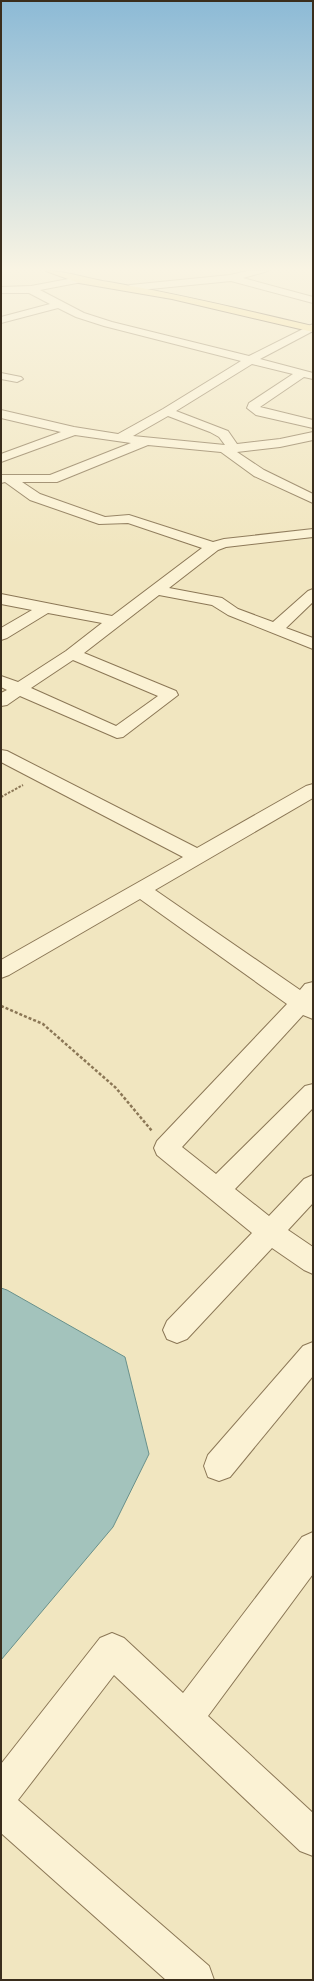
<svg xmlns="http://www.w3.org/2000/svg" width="314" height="1981" viewBox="0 0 314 1981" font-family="'Roboto Serif',serif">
	<rect width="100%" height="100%" fill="#f1e6c0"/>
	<!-- water -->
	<path fill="#a3c3bc" stroke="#69918b" d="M1,1288L7,1290L125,1357L149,1454L113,1527L1,1660Z"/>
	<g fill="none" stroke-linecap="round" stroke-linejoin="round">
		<!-- minor casing -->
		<g stroke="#8b7756" stroke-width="2">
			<g id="minor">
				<path d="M247,271H268L243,278L313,297V303L231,281L130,291L125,288L130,285L230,275Z"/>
				<path d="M79,277L82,278L84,280L82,282L40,290L84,313L112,322L249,356L313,324V331L260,359L313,373V379L304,377L260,407L313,420V428L256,415L247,408L249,403L293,374L252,364L176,411L228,431L237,444L280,439L313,432V440L280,447L237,452L264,470L313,494V503L254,476L221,452L148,445L57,482H22L40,494L105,517L129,515L213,542L224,539L313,529V537L226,547L218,550L169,588L222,598L238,609L273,622L308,591L313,589V602L286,628L313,638V649L228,615L212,605L159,595L84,653L176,691L178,695L123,737L117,738L20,696L7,705L1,706V693L7,690L1,687V676L18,682L66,651L102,623L48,613L7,638L1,640V628L32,610L1,604V594L112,616L202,548L128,523L99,524L30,500L5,482L1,483V475H50L131,443L75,435L1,462V454L61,432L1,418V410L74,427L118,434L163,409L241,361L104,326L76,317L58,308L1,323V317L50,304L29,293H1V287L31,286ZM168,416L210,432L219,437L225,445L133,436ZM73,660L158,696L116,726L31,688Z"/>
				<path d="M1,373L21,377L23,379L17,382L1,379Z"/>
				<path d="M1,750L7,751L197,848L306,786L313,784V798L155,890L300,990L305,984L313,982V1019L303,1015L182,1147L216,1174L305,1086L313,1084V1108L235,1189L269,1216L304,1179L313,1175V1203L288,1230L313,1247V1274L304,1270L272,1248L187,1339L177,1343L167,1339L163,1330L167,1321L252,1233L157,1155L154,1148L157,1141L287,1004L140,899L9,975L1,978V960L183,857L1,762Z"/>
				<path d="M313,1342V1376L230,1477L219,1481L208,1477L204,1466L208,1455L303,1346Z"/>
				<path d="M313,1532V1574L208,1716L313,1813V1856L300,1851L114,1675L18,1800L209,1966L214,1980H166L1,1833V1764L100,1638L112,1633L124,1638L183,1693L302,1537Z"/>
			</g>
		</g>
		<!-- major casing -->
		<g stroke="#59442b" stroke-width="2">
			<path id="major" d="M46,271C68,271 88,279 109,282C178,294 245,310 313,326V332L172,299L79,283Z"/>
		</g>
		<!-- path-far1 -->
		<path stroke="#8b7756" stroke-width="2" stroke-dasharray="2.5 1.5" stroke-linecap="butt" d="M1,797L23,785"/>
		<!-- path -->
		<path stroke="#8b7756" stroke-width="2.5" stroke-dasharray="3 2" stroke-linecap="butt" d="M1,1006L43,1024L116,1088L152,1131"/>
		<!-- minor -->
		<use href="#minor" fill="#fbf2d4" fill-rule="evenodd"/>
		<!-- major -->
		<use href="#major" fill="#f7e095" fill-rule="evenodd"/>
	</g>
	<!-- sky -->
	<linearGradient id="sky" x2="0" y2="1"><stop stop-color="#8cbad6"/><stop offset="0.49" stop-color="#f9f4e3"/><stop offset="1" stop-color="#f9f4e3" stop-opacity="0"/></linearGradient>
	<rect width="314" height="549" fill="url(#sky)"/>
	<!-- border -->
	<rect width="314" height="1981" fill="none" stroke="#3a2d1c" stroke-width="4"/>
</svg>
